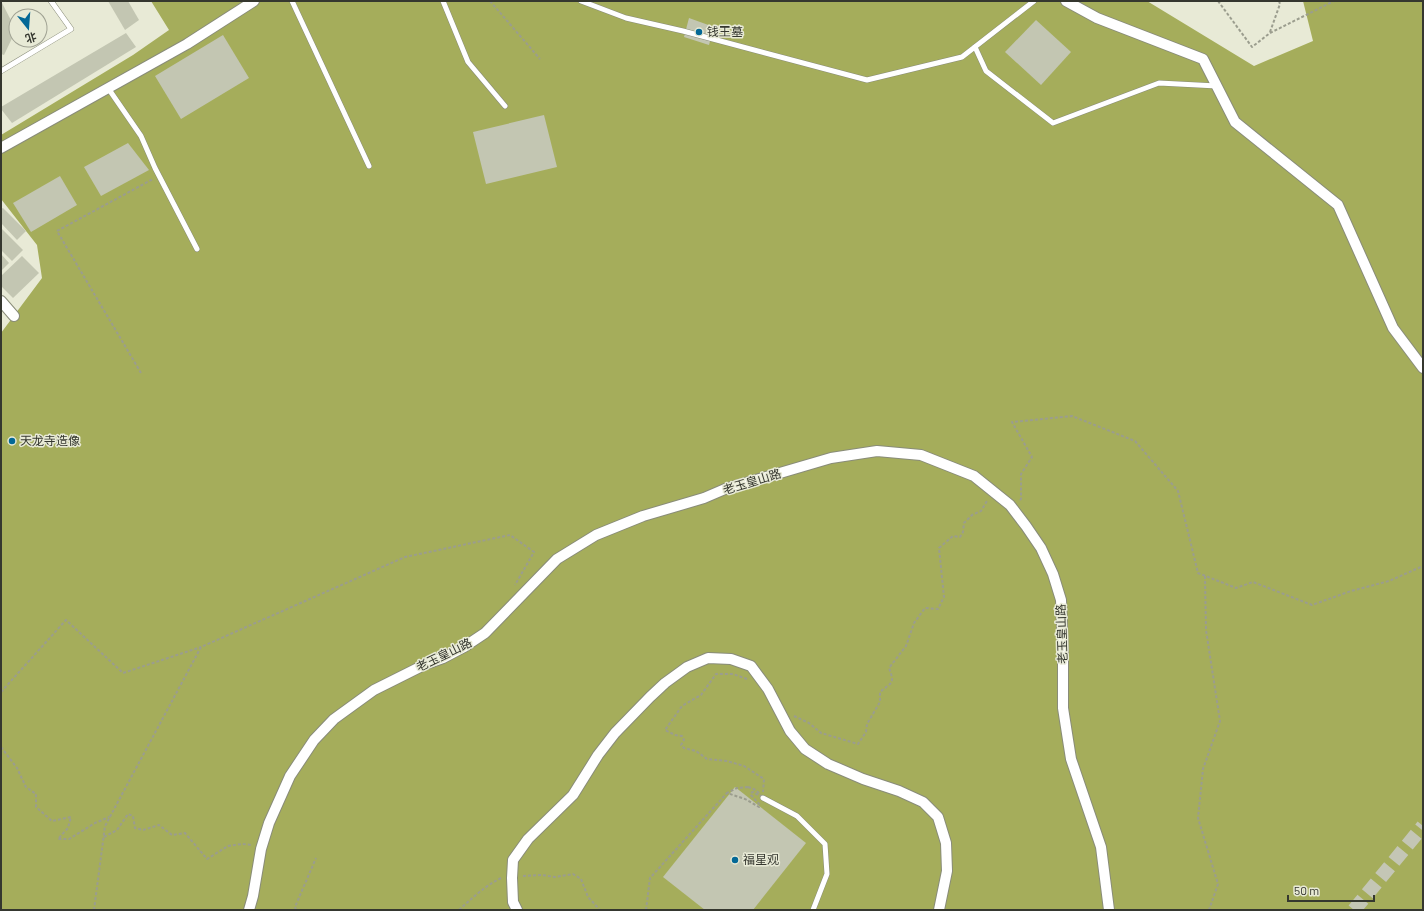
<svg xmlns="http://www.w3.org/2000/svg" width="1424" height="911" viewBox="0 0 1424 911" font-family="Barlow,'Noto Sans SC',sans-serif">
	<rect width="100%" height="100%" fill="#e8ead6"/>
	<!-- forest -->
	<path fill="#a5ad5b" d="M151,1H1147L1254,66L1313,41L1303,1H1423V910H1V333L42,278L37,245L1,199V135L133,55L169,30Z"/>
	<!-- building -->
	<g fill="#c3c6b2">
		<path d="M1,1L16,30L4,55L1,54Z"/>
		<path d="M108,1H128L139,20L125,30Z"/>
		<path d="M689,18L714,27L709,45L684,37Z"/>
		<path d="M1036,20L1071,52L1041,85L1005,52Z"/>
		<path d="M126,33L136,47L12,123L1,109V107Z"/>
		<path d="M223,35L249,78L181,119L155,76Z"/>
		<path d="M544,115L557,167L486,184L473,132Z"/>
		<path d="M128,143L149,170L101,196L84,167Z"/>
		<path d="M60,176L77,205L31,232L13,203Z"/>
		<path d="M3,208L26,231L17,240L1,223V209Z"/>
		<path d="M1,228L23,250L12,261L1,250Z"/>
		<path d="M1,254L9,263L1,271Z"/>
		<path d="M22,256L39,273L13,298L1,286V276Z"/>
		<path d="M735,787L806,843L753,910H705L663,877Z"/>
	</g>
	<g fill="none" stroke-linecap="round" stroke-linejoin="round">
		<!-- secondary-tunnel -->
		<path stroke="#c4c6b5" stroke-width="14" stroke-dasharray="14 7" stroke-linecap="butt" d="M1354,910L1423,826"/>
		<!-- lane casing -->
		<g stroke="#898c79" stroke-width="6">
			<g id="lane">
				<path d="M292,1L369,166"/>
				<path d="M443,1L468,62L505,106"/>
				<path d="M581,1L626,18L683,31L867,80L962,57L1034,1"/>
				<path d="M975,47L986,71L1053,123L1159,83L1217,86"/>
				<path d="M1,71L71,29L51,1"/>
				<path d="M108,88L141,136L155,168L197,249"/>
				<path d="M763,798L797,816L825,844L827,874L813,910"/>
			</g>
		</g>
		<!-- street casing -->
		<g stroke="#898c79" stroke-width="12">
			<g id="street">
				<path d="M1066,1L1097,18L1203,59L1235,122L1338,205L1393,328L1423,368"/>
				<path d="M1,148L187,44L254,1"/>
				<path d="M1,301L14,316"/>
				<path d="M249,910L253,896L261,849L269,823L290,776L314,740L334,719L374,690L426,664L443,658L464,647L485,633L557,559L596,535L643,516L704,498L725,489L749,482L831,458L877,451L921,455L974,476L1010,505L1026,526L1041,548L1053,574L1061,600L1063,652V708L1071,759L1101,847L1109,910"/>
				<path d="M517,910L513,902L512,878L513,860L528,839L573,795L598,755L615,733L650,697L665,683L687,667L708,658L731,659L751,666L768,689L790,731L805,749L828,764L863,779L899,791L923,802L938,817L946,843L947,871L939,910"/>
			</g>
		</g>
		<!-- path -->
		<g stroke="#9b9d8e" stroke-width="2" stroke-dasharray="3 2" stroke-linecap="butt">
			<path d="M490,1L540,59"/>
			<path d="M1218,1L1252,47L1270,33L1334,1"/>
			<path d="M1270,32L1280,4L1279,1"/>
			<path d="M141,373L57,231L153,179"/>
			<path d="M1020,500L1021,499V474L1032,457L1012,422L1072,416L1135,441L1178,491L1198,573L1236,588L1253,582L1312,605L1351,591L1389,581L1423,566"/>
			<path d="M1205,576L1206,630L1220,721L1203,769L1198,818L1218,884L1209,910"/>
			<path d="M747,679L733,674H716L701,695L682,706L665,730L675,735L682,736L684,740L681,745L684,748L696,751L707,759L727,761L744,766L764,779L763,792"/>
			<path d="M1,692L66,620L123,673L201,647"/>
			<path d="M794,716L809,723L821,733L858,744L866,732L867,724L880,702V692C892,682 895,684 889,668L906,646L914,623L925,608L938,609L944,597L939,548L953,536L960,537L963,532L964,523L972,515L981,511L987,501"/>
			<path d="M1,747L17,768L26,787L36,794V807L52,821L71,817L68,828L58,839H69L95,823L109,817"/>
			<path d="M748,787L756,790L763,798L753,792L751,793V795L760,805L759,807L745,799L727,793L737,788Z"/>
			<path d="M104,837L117,830L128,814L133,816L135,828L143,830L159,825L172,835L185,833L207,859L228,846L242,844L252,845"/>
			<path d="M523,876L542,875L555,877L573,874L581,879L588,897L600,910"/>
			<path d="M94,910L105,826L201,647L405,557L510,535L534,552L515,585"/>
			<path d="M296,910L295,907L316,858"/>
			<path d="M459,910C472,898 485,886 501,878"/>
			<path d="M646,910L650,878L727,793"/>
		</g>
		<!-- lane -->
		<use href="#lane" stroke="#fff" stroke-width="5"/>
		<!-- street -->
		<use href="#street" stroke="#fff" stroke-width="10"/>
	</g>
	<!-- markers -->
	<g fill="#046896" stroke="#e8ead6" stroke-width="1.5">
		<circle cx="699" cy="32" r="4"/>
		<circle cx="12" cy="441" r="4"/>
		<circle cx="735" cy="860" r="4"/>
	</g>
	<g text-anchor="middle" stroke-width="3" stroke-linejoin="round" paint-order="stroke">
		<!-- poi labels -->
		<g font-size="12" fill="#35372f" stroke="#e8ead6" text-anchor="start">
			<text x="707" y="36">钱王墓</text>
			<text x="20" y="445">天龙寺造像</text>
			<text x="743" y="864">福星观</text>
		</g>
		<!-- street labels -->
		<g font-size="12" fill="#35372f" stroke="#e8ead6">
			<text transform="translate(752 482) rotate(-17)" y="4">老玉皇山路</text>
			<text transform="translate(1062 634) rotate(-92)" y="4">老玉皇山路</text>
			<text transform="translate(444 655) rotate(-26)" y="4">老玉皇山路</text>
		</g>
	</g>
	<!-- border -->
	<rect width="1424" height="911" fill="none" stroke="#35372f" stroke-width="4"/>
	<!-- north arrow -->
	<g transform="translate(28 28) rotate(163)"><circle r="19" fill="#e8ead6" stroke="#a0a293"/>
	<path d="M0-3L7 15L0 10L-7 15Z" fill="#046896"/>
	<text y="-6" font-size="11" font-weight="bold" text-anchor="middle" fill="#35372f">北</text>
	</g>
	<!-- scale -->
	<path d="M1288 895v6h86v-6" fill="none" stroke="#35372f" stroke-width="2"/>
	<text x="1294" y="895" font-size="12" fill="#35372f" stroke="#e8ead6" stroke-width="3" paint-order="stroke">50 m</text>
</svg>
